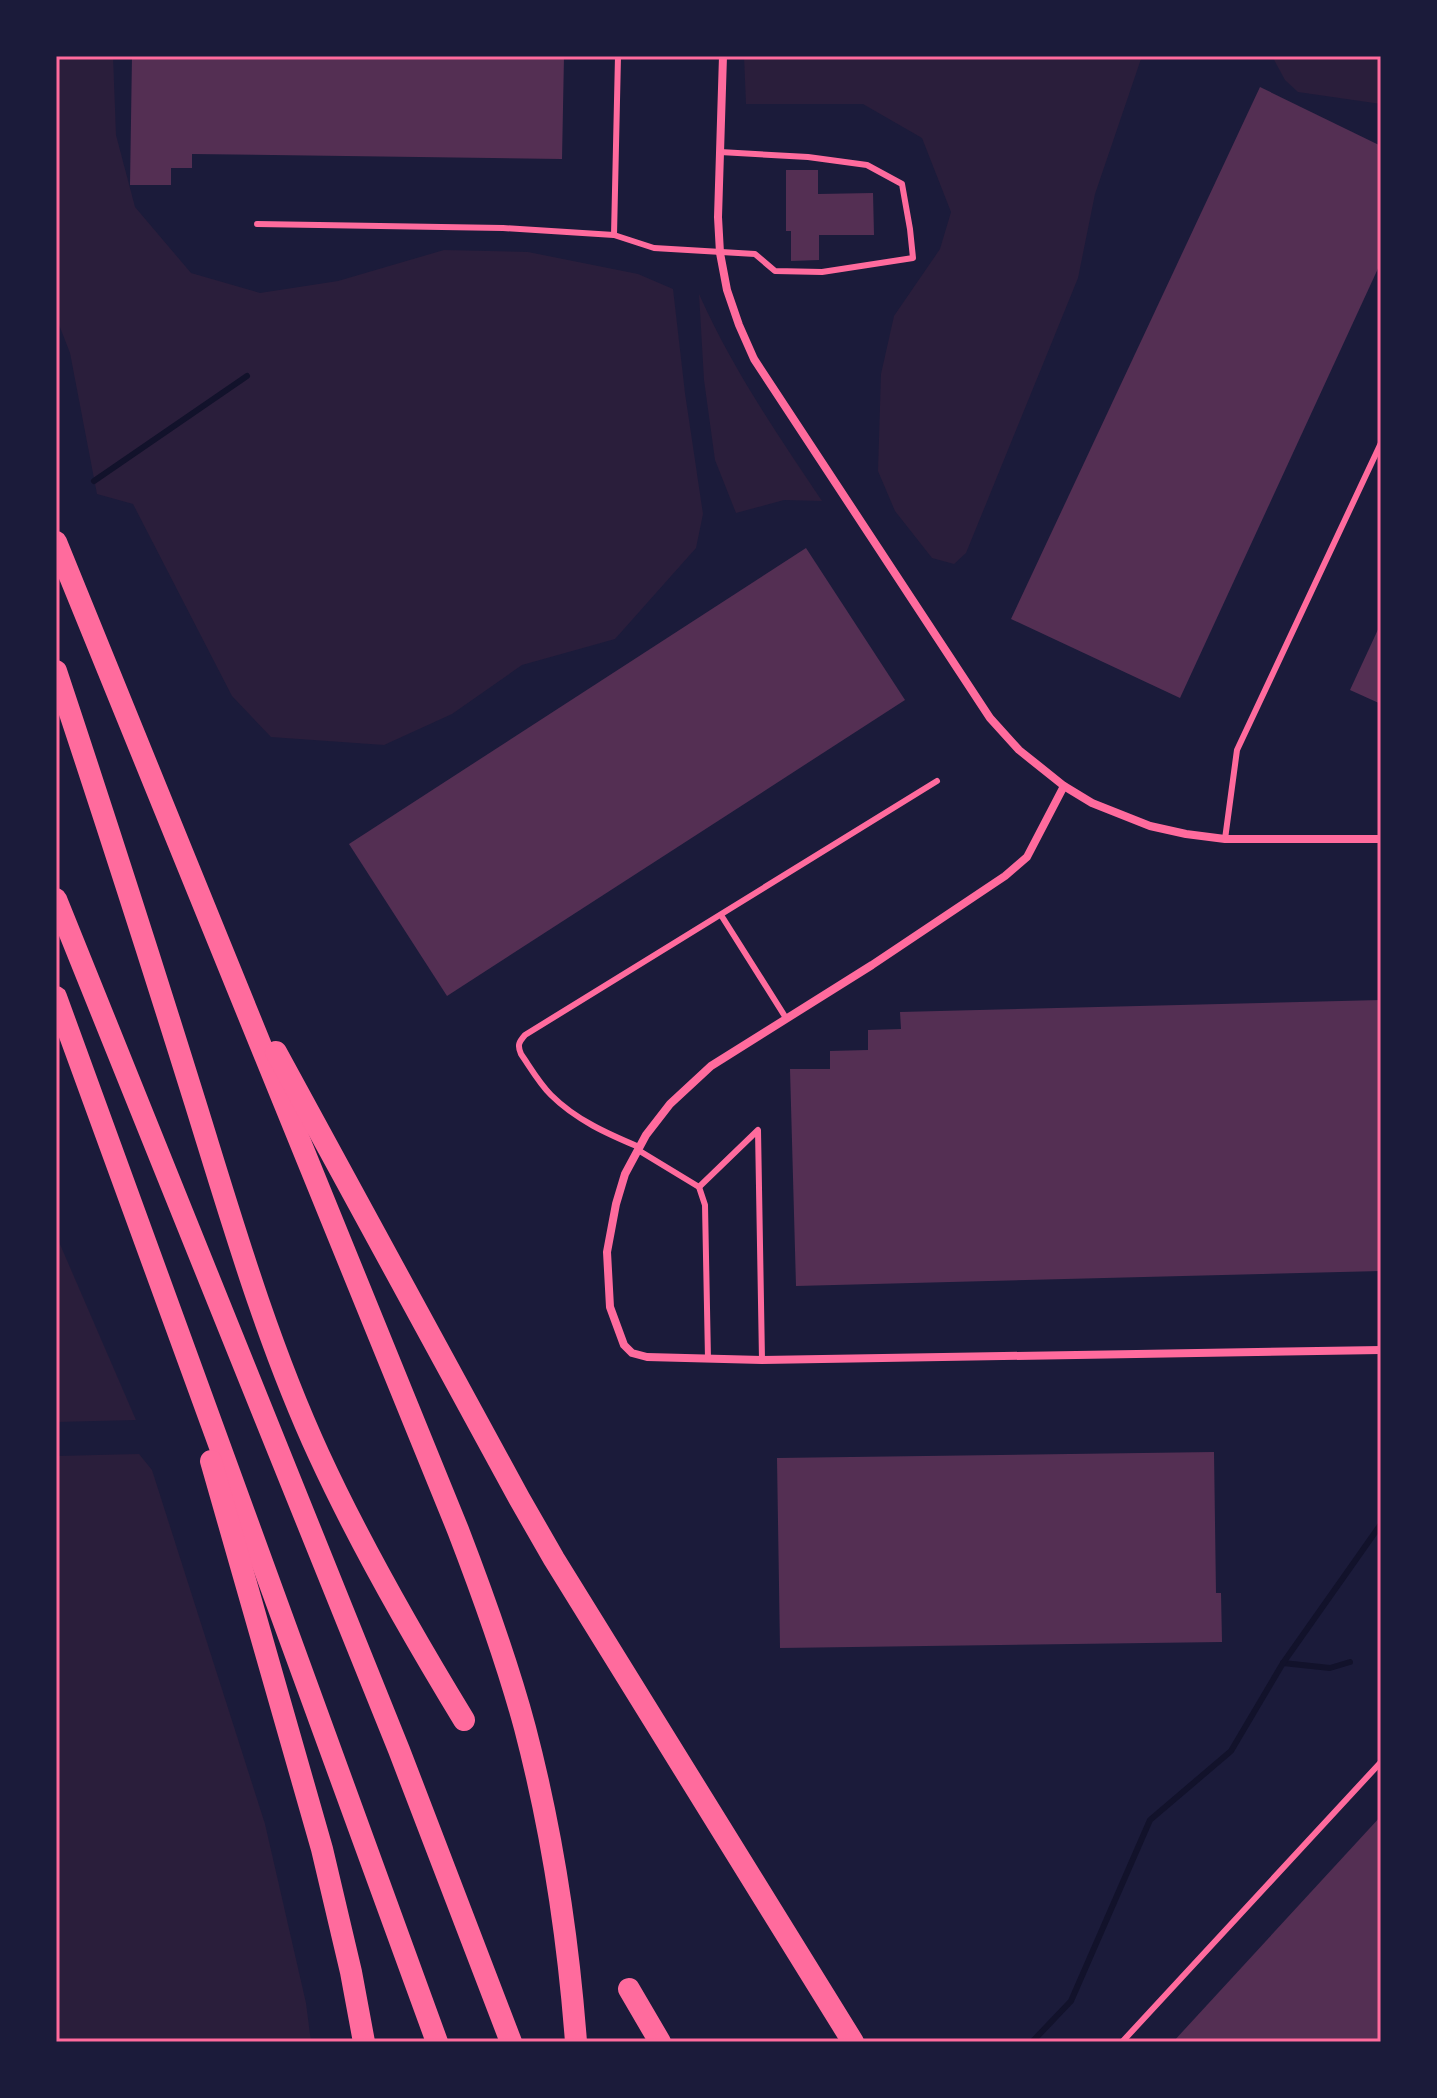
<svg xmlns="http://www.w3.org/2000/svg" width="1437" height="2098" viewBox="0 0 1437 2098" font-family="Cabin,sans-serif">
	<rect width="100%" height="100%" fill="#1b1b3a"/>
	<!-- green -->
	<g fill="#2a1e3b">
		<path d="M56,56H113L116,135L135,207L191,273L260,293L338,281L444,250L528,252L638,274L673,289L685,393L703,514L696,548L615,639L522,665L452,714L384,745L271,737L232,696L133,504L97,494L70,353L56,317Z"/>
		<path d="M744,56H1142L1095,194L1078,278L966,553L954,564L932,558L895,511L878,471L881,374L894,316L940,249L951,212L922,138L863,104H746Z"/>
		<path d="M1272,56H1381V104L1298,92L1285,80Z"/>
		<path d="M699,294C732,368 777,434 822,501L784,500L736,513L715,460L704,380Z"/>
		<path d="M56,1235L136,1420L56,1422Z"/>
		<path d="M139,1454L152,1470L265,1824L306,2003L311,2042H56V1456Z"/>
	</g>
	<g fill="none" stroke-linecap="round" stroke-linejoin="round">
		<!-- stream -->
		<g stroke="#12122b" stroke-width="6">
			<path d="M94,481L247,376"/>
			<path d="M1283,1663L1330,1668L1350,1662"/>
			<path d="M1032,2042L1071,2001L1150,1820L1231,1751L1283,1663L1381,1524"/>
		</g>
	</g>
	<!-- building -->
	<g fill="#542f53">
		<path d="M132,56H564L562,159L192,154V168H171V185H130Z"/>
		<path d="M1260,87L1381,146V262L1180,698L1011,619Z"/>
		<path d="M786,170H818V194L873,193L874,235H819V260L791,261V231H786Z"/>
		<path d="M806,548L905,700L447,996L349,844Z"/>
		<path d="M1381,623V704L1350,690Z"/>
		<path d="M1381,1000V1271L796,1286L790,1069H830V1051L868,1050V1030L901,1029L900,1012Z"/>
		<path d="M1214,1452L1216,1593H1221L1222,1642L780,1648L777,1458Z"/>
		<path d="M1381,1816V2042H1173Z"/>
	</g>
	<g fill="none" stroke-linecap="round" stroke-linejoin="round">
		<!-- service -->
		<g stroke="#ff6b9d" stroke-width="6">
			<path d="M618,56L614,235L654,248L755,254L775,271L822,272L913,258L910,229L902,184L867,165L808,157L720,152"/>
			<path d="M257,224L503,228L614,235"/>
			<path d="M1225,839L1237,750L1381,443"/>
			<path d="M721,915L786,1018"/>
			<path d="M639,1147C608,1134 576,1120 551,1095C539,1083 530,1067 521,1054C517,1045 519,1042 525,1035L937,781"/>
			<path d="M638,1150L699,1187L705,1205L708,1359"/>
			<path d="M699,1187L758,1130L762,1360"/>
			<path d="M1122,2042L1381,1762"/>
		</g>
		<!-- minor -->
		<g stroke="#ff6b9d" stroke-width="8">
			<path d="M723,56L718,217L720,253L727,290L739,325L754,359L990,718L1019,750L1064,786L1092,803L1150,826L1186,834L1225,839H1381"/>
			<path d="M1064,786L1027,857L1005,876L872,965L711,1066L670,1104L646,1135L625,1174L616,1204L607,1252L610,1307L624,1345L632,1353L647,1357L762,1360L1381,1350"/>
		</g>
		<!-- motorway -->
		<g stroke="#ff6b9d" stroke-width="22">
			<path d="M56,542L458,1530C483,1595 507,1661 525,1728C552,1831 568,1936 576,2042"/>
			<path d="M56,671C104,815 150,958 195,1102C232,1221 267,1342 319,1455C361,1546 411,1633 464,1720"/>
			<path d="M56,899L399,1750L511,2042"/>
			<path d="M56,997L437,2042"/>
			<path d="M276,1052L519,1498L554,1559L853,2042"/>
			<path d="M211,1461L322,1849L351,1972L364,2042"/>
			<path d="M629,1989L660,2042"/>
		</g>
	</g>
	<!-- border -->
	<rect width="1437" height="2098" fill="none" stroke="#1b1b3a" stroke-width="116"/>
	<rect x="58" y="58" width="1321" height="1982" fill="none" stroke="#ff6b9d" stroke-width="3"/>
</svg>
